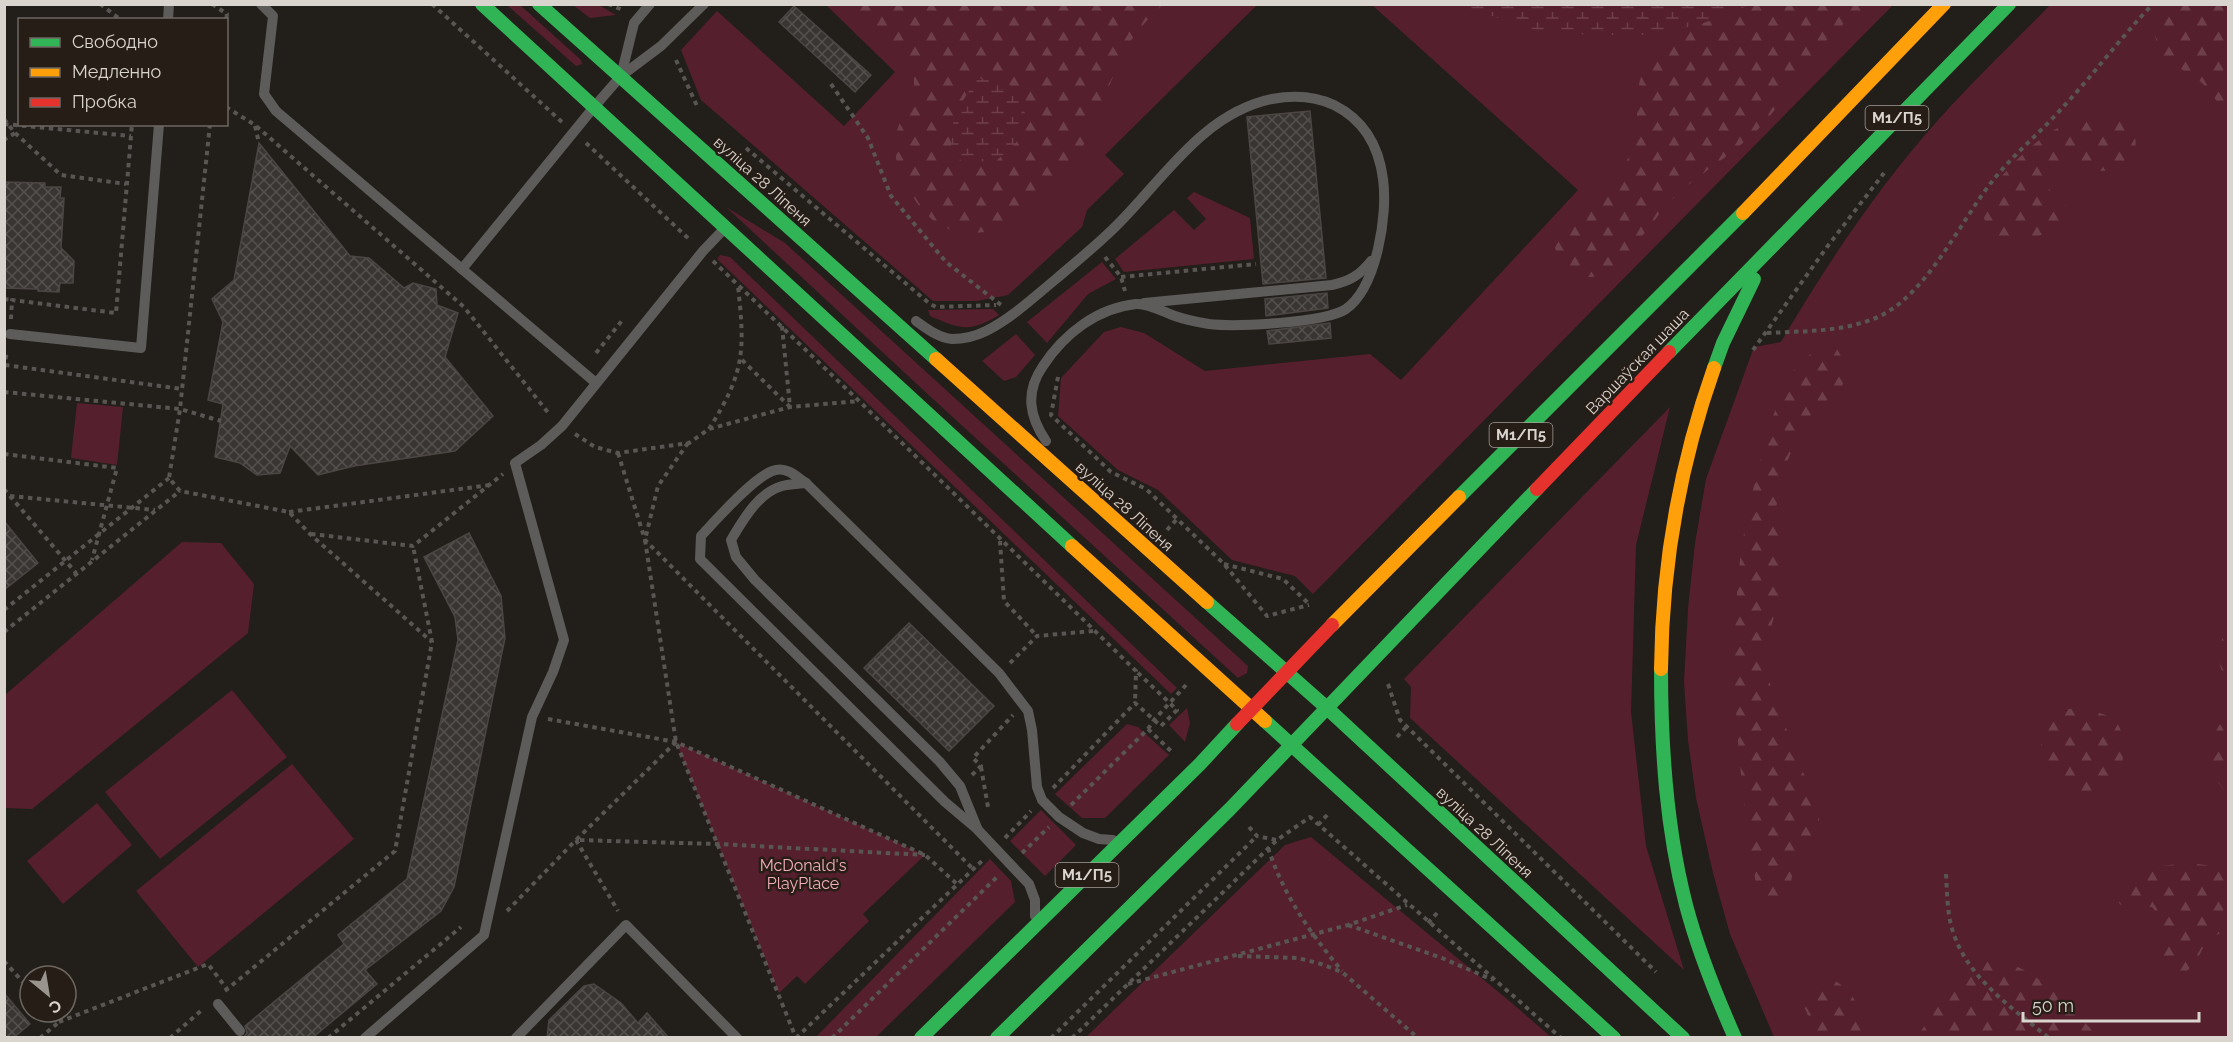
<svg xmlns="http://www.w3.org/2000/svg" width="2233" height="1042" viewBox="0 0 2233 1042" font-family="Raleway,sans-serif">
	<defs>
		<pattern id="forest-firs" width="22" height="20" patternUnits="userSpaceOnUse" patternTransform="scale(1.5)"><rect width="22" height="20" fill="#561f2d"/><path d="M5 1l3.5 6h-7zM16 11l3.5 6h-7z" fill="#6e3f4a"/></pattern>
		<pattern id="wetland-marsh" width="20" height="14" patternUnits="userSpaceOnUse" patternTransform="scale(1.5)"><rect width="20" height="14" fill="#561f2d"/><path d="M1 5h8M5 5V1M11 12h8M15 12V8" fill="none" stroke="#6e3f4a"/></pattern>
		<pattern id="building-cross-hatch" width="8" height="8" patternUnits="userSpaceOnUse" patternTransform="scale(1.5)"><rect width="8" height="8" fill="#393532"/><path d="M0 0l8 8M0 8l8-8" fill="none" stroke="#55514e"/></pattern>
	</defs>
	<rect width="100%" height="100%" fill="#221e1a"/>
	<!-- green -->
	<g fill="#561f2d">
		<path d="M507,5H520L581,60L582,64L576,66Z"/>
		<path d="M573,5H599L616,15L590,18Z"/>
		<path d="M826,5H1257L1105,155L1124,174L1087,210L1082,227L1008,295L977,301H933L701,100L681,50L717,11L844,126L895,72Z"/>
		<path d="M1372,5H1893L1313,594L1295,576L1232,560L1158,490L1118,470L1058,416L1061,378L1104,332L1121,327L1144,333L1205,371L1370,354L1401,380L1578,190Z"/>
		<path d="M2050,5H2228V1037H1774L1730,934L1713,873L1696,798L1688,740L1684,682L1688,609L1695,543L1706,479L1754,347L1781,342C1827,264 1878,187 1939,119C1974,80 2013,43 2050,5Z"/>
		<path d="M1194,192L1250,218L1254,259L1124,272L1115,259L1174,210L1194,230L1206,219L1187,198Z"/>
		<path d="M726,207L785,243L1248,666L1247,673L1238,678L933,399Z"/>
		<path d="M720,255L730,257L1177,688L1171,694L717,259Z"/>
		<path d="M1102,262L1116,279L1088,294L1047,343L1027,322Z"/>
		<path d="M993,309L999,315C970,333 960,329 930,316L928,310Z"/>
		<path d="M1016,334L1035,355L1016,377L1004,381L982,361Z"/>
		<path d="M77,403L123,407L117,465L71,458Z"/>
		<path d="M1670,407L1636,545L1631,712L1646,846L1684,970L1410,718L1411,687L1404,679Z"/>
		<path d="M182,542L221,543L254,584L248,633L32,809L5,808V695Z"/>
		<path d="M232,690L287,757L160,859L105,792Z"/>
		<path d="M1187,708L1190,723L1185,742L1169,725Z"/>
		<path d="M1127,724L1138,727L1169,755L1105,818H1082L1055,794Z"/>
		<path d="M676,742L925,855L863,914L869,921L805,984L797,976L779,993Z"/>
		<path d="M292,764L354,839L198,967L136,891Z"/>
		<path d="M97,803L132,845L63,904L27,861Z"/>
		<path d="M1041,810L1076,845L1045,876L1010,841Z"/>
		<path d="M1311,837L1513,1004L1551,1037H1086L1285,845Z"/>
		<path d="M990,859L1011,881L1015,902L876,1037H816Z"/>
	</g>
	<!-- forest -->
	<g fill="url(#forest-firs)">
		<path d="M836,5H1162C1147,20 1132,35 1123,55C1094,114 1087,166 1031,209C1010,225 998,233 970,233C939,232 921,213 908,188C899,171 890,150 897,131C906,103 925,90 906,60Z"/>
		<path d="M1750,5H1868C1853,16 1837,28 1824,43C1802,68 1786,98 1764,123C1740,150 1707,168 1680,192C1655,214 1640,245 1614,267C1608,272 1599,277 1590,277C1574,278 1553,258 1555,242C1558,218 1589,204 1604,190C1615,180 1627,163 1632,149C1644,118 1627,84 1654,54C1680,25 1717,21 1750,5Z"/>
		<path d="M2164,5H2228V121L2211,92L2200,81L2173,64L2161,53L2150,22Z"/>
		<path d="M2105,117C2109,118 2115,118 2119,120C2144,131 2139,159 2116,169C2095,177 2063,155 2051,177C2039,197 2071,193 2068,219C2061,225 2053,230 2044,234C2026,241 1985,244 1984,215C1983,184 2041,133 2068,123C2080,119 2093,118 2105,117Z"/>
		<path d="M1827,345L1837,349L1844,361L1847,375L1840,390L1814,411L1802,427L1780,478L1776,511L1784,580L1767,642L1768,677L1773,694L1818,811C1819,821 1821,830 1817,839C1811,851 1799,858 1794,870C1787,887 1796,902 1778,911C1765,907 1761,895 1756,884C1738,777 1728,669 1740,560C1747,503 1764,446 1781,391C1792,369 1804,355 1827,345Z"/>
		<path d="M2228,629V682C2216,664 2215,647 2228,629Z"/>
		<path d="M2077,708C2090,711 2105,712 2115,721C2129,733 2124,783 2109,792C2088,804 2048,778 2042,757C2038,743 2047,721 2059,712C2063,709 2071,709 2077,708Z"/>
		<path d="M2228,713V798C2224,790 2218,782 2213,774C2200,751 2215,731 2228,713Z"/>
		<path d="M2190,863L2213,866L2228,873V932C2197,935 2206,961 2182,974C2167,971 2155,959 2159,942C2160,937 2163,934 2162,928C2161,919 2158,914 2152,907L2121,905L2116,900C2118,868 2166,865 2190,863Z"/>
		<path d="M1986,959C2034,961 2068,1007 2099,1037H1919L1921,1031C1940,1005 1957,974 1986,959Z"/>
		<path d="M1831,978C1860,996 1857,1007 1867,1037H1817L1804,1006L1806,990L1816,981Z"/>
	</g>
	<!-- wetland -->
	<g fill="url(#wetland-marsh)">
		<path d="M1458,5H1750L1693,26L1643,35H1592L1539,31Z"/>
		<path d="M977,78L1005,81L1018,92L1026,117L1016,143L996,161L962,162L951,148L954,115Z"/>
	</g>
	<!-- building -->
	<g fill="url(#building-cross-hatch)" stroke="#4b4643" stroke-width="1.5">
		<path d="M794,6L871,75L855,92L779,22Z"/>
		<path d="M1310,111L1326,278L1263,284L1247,117Z"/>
		<path d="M259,143L350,256L369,258L404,288L413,283L436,289L437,305L458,313L445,357L493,416L455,451L354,466L318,475L290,446L280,473L257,475L240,463L215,457L223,404L208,400L223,322L212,299L234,280Z"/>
		<path d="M4,182L45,183V187H61L60,198H64L61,248L74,261L73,283H60L59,292L38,291V289L4,288Z"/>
		<path d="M1327,293L1328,308L1266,316L1265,299Z"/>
		<path d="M1330,323L1331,338L1269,344L1267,331Z"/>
		<path d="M4,521L38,563L4,590Z"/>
		<path d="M469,533L501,596L505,638L454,887L441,911L365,970L377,984L312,1038H243L247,1033L245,1026L344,944L338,935L407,879L458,640L455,617L424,557Z"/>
		<path d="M909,623L994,706L949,751L864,668Z"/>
		<path d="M594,984L621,1003L638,1023L647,1013L669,1038H547L549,1020L584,986Z"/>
		<path d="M4,993L30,1024L13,1038H4Z"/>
	</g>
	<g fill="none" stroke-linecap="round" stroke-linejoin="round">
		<!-- path -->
		<g stroke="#585552" stroke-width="4" stroke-dasharray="4.5 4.5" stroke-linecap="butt">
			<path d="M100,4L121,20"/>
			<path d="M212,4L227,14L226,20"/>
			<path d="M432,4L562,122"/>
			<path d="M608,4L623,10"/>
			<path d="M676,60L697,106"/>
			<path d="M831,84L868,138L891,196L946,262L1001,305"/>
			<path d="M226,107L255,125L464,307L550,415"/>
			<path d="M4,119L15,133L4,140"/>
			<path d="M4,124L131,136"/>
			<path d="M210,124L180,409L169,478L180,491L289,512L310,534L432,642"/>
			<path d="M255,126L259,143"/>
			<path d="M15,133L61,175L126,184"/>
			<path d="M586,143L690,240"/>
			<path d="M746,148L930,304L936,307L996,305"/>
			<path d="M1105,257L1121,277L1125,291"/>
			<path d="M713,261L859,401L1136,671L1135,703"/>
			<path d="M1121,277L1256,264"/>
			<path d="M4,299L12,300"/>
			<path d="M11,319L12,300L116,313L132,124"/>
			<path d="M1767,333C1804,331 1844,332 1878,317C1928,294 1960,221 1994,179C2015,153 2041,132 2063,107C2094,74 2121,37 2153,4"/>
			<path d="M1753,350L1827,247L1884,173"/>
			<path d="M596,353L624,318"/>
			<path d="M742,360L790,407L782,326"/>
			<path d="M5,365L182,389"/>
			<path d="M4,368L7,351"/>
			<path d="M1058,377L1051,415L1111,472L1146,489L1224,564L1267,616L1309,605"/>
			<path d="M4,392L180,409L221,421"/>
			<path d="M709,429C745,372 745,351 738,286"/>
			<path d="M575,434L595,447L618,453L689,443L709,429L790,407L859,401"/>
			<path d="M688,443L658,486L645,540L676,742L796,1038"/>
			<path d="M618,453L645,540L973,869"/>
			<path d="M4,454L117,468L92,560"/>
			<path d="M4,489L76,573"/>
			<path d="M10,496L155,510"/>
			<path d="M289,512L490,485"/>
			<path d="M1167,530L1177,519"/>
			<path d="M311,534L413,546L503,474"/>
			<path d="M1000,541L1004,601L1037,636"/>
			<path d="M1224,564L1283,579L1309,604"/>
			<path d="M4,610L169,478"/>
			<path d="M4,632L180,491"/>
			<path d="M1010,663L1037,636L1093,631"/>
			<path d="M1388,684L1400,720L1656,972"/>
			<path d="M548,719L676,742L925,855L957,884"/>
			<path d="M1148,729L1173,753"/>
			<path d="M1397,737L1407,726"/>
			<path d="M676,742L576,840L717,844L925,855"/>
			<path d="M981,767L988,807"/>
			<path d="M972,775L981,766L973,758L1013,715"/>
			<path d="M1053,788L1135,703L1161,726L1177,710L1136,671"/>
			<path d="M1071,805L1148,729L1154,720L1186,685"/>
			<path d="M1318,825L1328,814"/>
			<path d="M1249,827L1257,836L1276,840"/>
			<path d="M1005,838L1031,811"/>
			<path d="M1268,848C1284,896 1310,933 1342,971"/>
			<path d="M1022,853L1049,827"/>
			<path d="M1946,874C1947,891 1947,908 1951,925C1964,976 2010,1006 2049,1038"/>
			<path d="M507,911L576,840L618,911"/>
			<path d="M1428,923L1438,912"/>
			<path d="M1348,925L1442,958L1493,980"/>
			<path d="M1238,956L1298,958L1321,964L1342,972L1418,1038"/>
			<path d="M4,961L30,990"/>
			<path d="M1128,984L1348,925L1407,905"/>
			<path d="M225,991L395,851L432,642L413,546"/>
			<path d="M59,1022L208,964L227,989"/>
			<path d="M40,1038L59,1022L50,1012"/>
			<path d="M170,1038L203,1009"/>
			<path d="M328,1038L461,927"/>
			<path d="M796,1038L985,858"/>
			<path d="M832,1038L999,875"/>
			<path d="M1051,1038L1257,836"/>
			<path d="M1072,1038L1277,840L1310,817L1561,1038"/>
		</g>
		<!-- lane -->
		<g stroke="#5d5c5a" stroke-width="10">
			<path d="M261,4L273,16L264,94L276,111L596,383"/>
			<path d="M168,20L169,4"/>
			<path d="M622,72L634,23L650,4"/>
			<path d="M462,269L594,107L621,76L661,46L704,4"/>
			<path d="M1144,303L1332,285C1350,281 1360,275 1371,261"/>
			<path d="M916,321C927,329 939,338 952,339C964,339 976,336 986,331C1012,318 1034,297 1056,279C1078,260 1101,242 1121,221C1166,175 1205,113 1272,99C1293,95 1315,96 1334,105C1364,120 1379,147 1383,179C1388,214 1377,287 1346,309C1325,323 1235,327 1209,324C1197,322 1186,320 1175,316C1163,312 1148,303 1136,304C1097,308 1064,334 1043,366C1025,392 1029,416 1046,441"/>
			<path d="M10,334L141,348L159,124"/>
			<path d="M806,483C798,484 790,484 782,486C758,493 743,520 731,540L736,557L755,580L939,761L960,786L977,828"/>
			<path d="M1035,916V900L1029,884L977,829L945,802L700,559L701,536C716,520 757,473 776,470C787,467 797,477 806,483L999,673L1028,711L1032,730L1037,787L1042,800L1059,817L1083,833L1099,839L1113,840"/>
			<path d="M218,1004L240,1031"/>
			<path d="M365,1038L484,935L532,717L553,672L564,640L515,463L541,445L562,426L703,251L724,229"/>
			<path d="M516,1038L626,925L737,1038"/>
		</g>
		<!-- fast -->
		<g stroke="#30b455" stroke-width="14">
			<path d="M482,4L1072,546"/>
			<path d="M539,4L936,359"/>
			<path d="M1669,352L2009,4"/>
			<path d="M1714,368L1723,343L1754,279"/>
			<path d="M1459,497L1743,213"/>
			<path d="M1207,602L1327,708L1683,1038"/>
			<path d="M1661,669C1661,748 1666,828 1686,905C1698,951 1716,995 1735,1038"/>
			<path d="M1265,721L1614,1038"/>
			<path d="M921,1038L1200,764L1237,724"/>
			<path d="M997,1038L1230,809L1537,489"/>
		</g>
		<!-- slow -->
		<g stroke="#ff9f0a" stroke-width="14">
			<path d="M1743,213L1944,4"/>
			<path d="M936,359L1207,602"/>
			<path d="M1072,546L1265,721"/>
			<path d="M1332,625L1459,497"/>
			<path d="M1661,669C1662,566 1680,464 1714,368"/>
		</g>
		<!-- jam -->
		<g stroke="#e5322d" stroke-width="14">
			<path d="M1537,489L1669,352"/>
			<path d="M1237,724L1332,625"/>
		</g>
	</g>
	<g text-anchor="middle" stroke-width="5" stroke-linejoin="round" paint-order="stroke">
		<!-- shield labels -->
		<g fill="#261d16" stroke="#a49d97" stroke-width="1.5">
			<rect x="1865.5" y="106" width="63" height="24" rx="4.5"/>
			<rect x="1489.5" y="423" width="63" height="24" rx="4.5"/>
			<rect x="1055.5" y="863" width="63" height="24" rx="4.5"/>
		</g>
		<g font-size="15" font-weight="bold" fill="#dad4ce">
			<text x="1897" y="123">М1/П5</text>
			<text x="1521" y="440">М1/П5</text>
			<text x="1087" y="880">М1/П5</text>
		</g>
		<!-- street labels -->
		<g font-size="16" fill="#dad4ce" stroke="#261d16">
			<text transform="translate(763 181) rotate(42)" y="6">вуліца 28 Ліпеня</text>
			<text transform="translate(1637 361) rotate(-46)" y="6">Варшаўская шаша</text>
			<text transform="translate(1125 506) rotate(42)" y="6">вуліца 28 Ліпеня</text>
			<text transform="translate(1485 832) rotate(43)" y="6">вуліца 28 Ліпеня</text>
		</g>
		<!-- park labels -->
		<g font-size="16" fill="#f5aebb" stroke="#261d16">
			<text x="803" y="871">McDonald's<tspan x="803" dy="18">PlayPlace</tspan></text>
		</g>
	</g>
	<!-- border -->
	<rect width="2233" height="1042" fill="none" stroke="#dad4ce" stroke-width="12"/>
	<!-- legend -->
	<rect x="18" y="18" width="210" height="108" fill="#261d16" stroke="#6e6660" stroke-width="1.5"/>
	<rect x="30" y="38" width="30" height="9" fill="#30b455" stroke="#6e6660" stroke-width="1.5"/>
	<text x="72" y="48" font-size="18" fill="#dad4ce">Свободно</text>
	<rect x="30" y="68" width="30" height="9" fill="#ff9f0a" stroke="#6e6660" stroke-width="1.5"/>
	<text x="72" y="78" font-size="18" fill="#dad4ce">Медленно</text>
	<rect x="30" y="98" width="30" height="9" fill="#e5322d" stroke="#6e6660" stroke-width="1.5"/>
	<text x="72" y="108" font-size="18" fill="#dad4ce">Пробка</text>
	<!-- north arrow -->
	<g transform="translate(48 994) rotate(150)"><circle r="28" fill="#261d16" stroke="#6e6660" stroke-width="1.5"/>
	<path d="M0-4.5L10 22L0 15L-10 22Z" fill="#9a948f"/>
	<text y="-9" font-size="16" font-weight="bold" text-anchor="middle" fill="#dad4ce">С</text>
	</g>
	<!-- scale -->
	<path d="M2023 1012v9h176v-9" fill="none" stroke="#dad4ce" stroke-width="3"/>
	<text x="2032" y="1012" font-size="18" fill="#dad4ce" stroke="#261d16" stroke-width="4.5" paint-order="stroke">50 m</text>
</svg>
